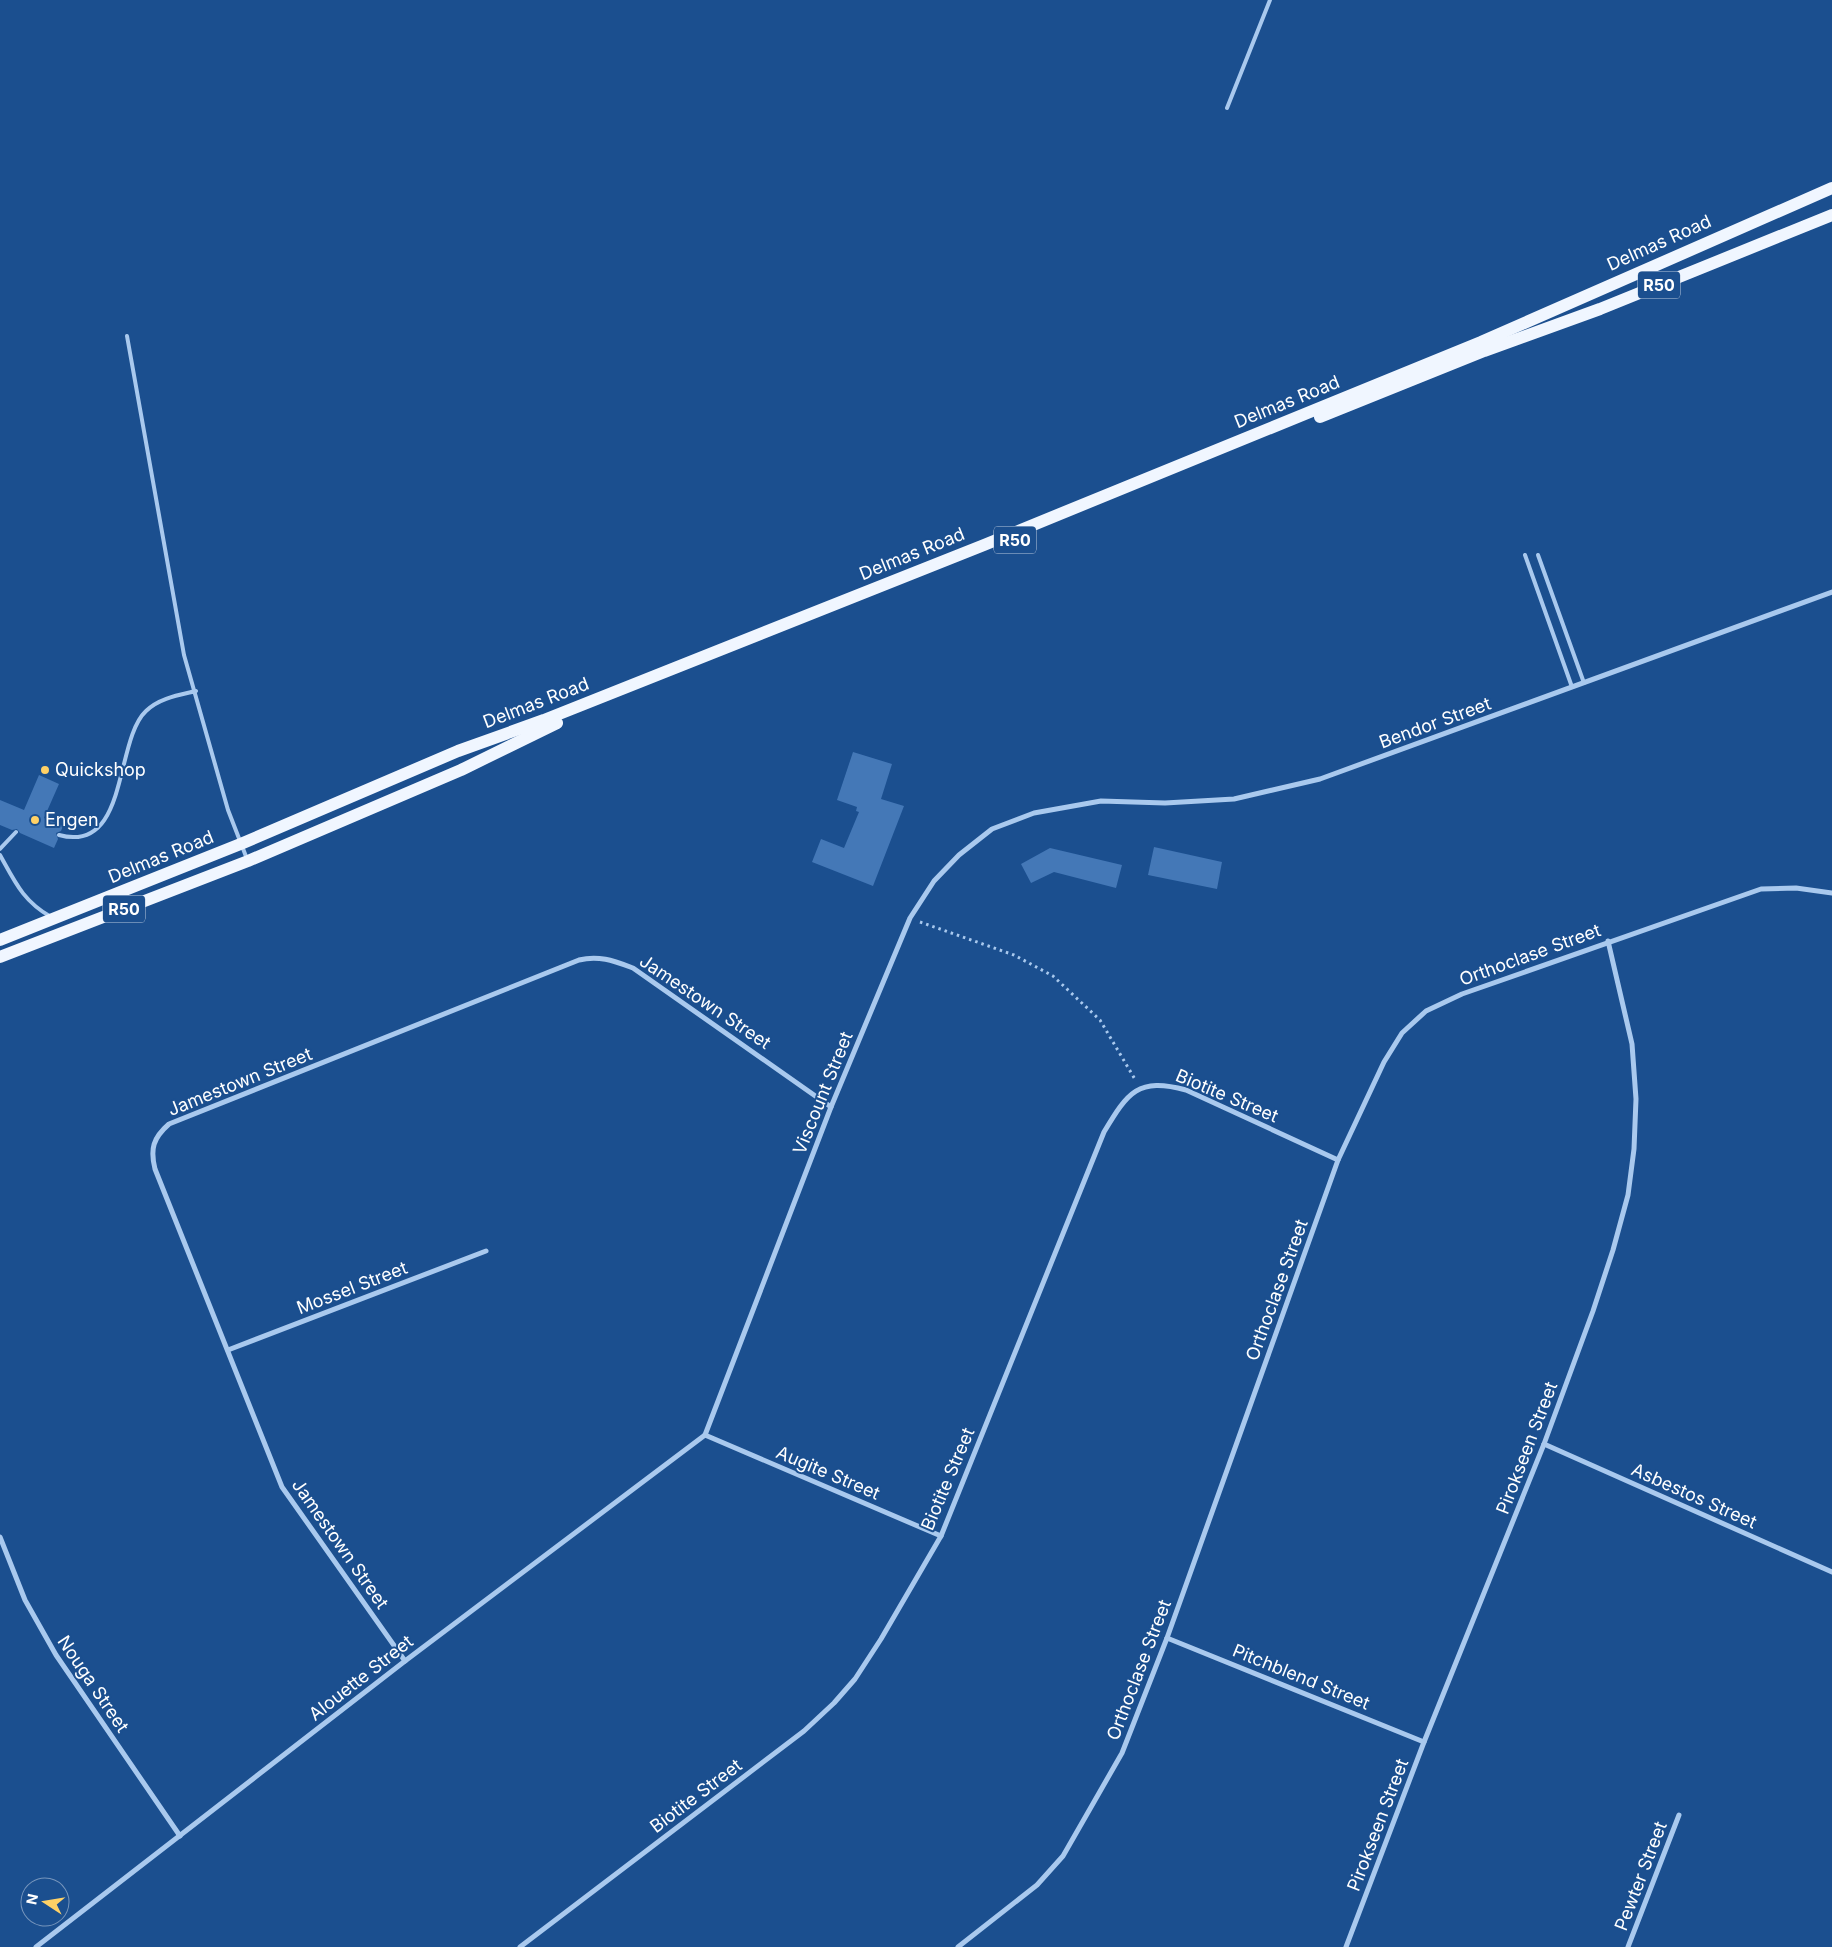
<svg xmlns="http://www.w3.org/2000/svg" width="1832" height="1947" viewBox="0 0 1832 1947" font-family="Inter,sans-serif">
	<rect width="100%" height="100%" fill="#1b4f8f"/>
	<!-- building -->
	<g fill="#4478b7">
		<path d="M853,752L892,764L881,799L904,806L873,886L812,862L821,839L844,848L859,812L856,811L857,807L837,800Z"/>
		<path d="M39,775L59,784L44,818L63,826L61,831L56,833L58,839L54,848L20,833L17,829L12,830L0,825V800L24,810Z"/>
		<path d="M1154,847L1222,862L1217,889L1148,875Z"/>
		<path d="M1050,848L1122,865L1116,888L1054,872L1031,883L1021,864Z"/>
	</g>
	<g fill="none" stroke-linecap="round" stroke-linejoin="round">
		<!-- path -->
		<path stroke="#a9c9ee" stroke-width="3" stroke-dasharray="2.5 4" stroke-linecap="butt" d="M920,922L1014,955L1053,976L1100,1020L1136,1081"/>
		<!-- service -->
		<g stroke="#a9c9ee" stroke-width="4">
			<path d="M1227,108L1270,0"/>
			<path d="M127,336L184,655L228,810L247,859"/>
			<path d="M1525,555L1572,687"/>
			<path d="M1538,555L1584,683"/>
			<path d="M59,835C129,854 114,741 146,711C159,698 179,695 196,691"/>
			<path d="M0,849L16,832"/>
			<path d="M0,855C15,882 23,901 51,917"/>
		</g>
		<!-- minor -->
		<g stroke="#a9c9ee" stroke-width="5">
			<path d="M228,1350L486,1251"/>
			<path d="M705,1435L831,1107L910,918L934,881L959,855L992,829L1034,813L1101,801L1165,803L1234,799L1320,779L1832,592"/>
			<path d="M705,1435L941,1536"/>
			<path d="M1544,1444L1832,1572"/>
			<path d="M0,1537L25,1600L56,1655L180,1836"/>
			<path d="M1167,1638L1424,1742"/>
			<path d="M405,1661L282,1487L155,1169C150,1149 153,1138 169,1124L579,960C599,955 614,961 633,968L831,1107"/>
			<path d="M36,1947L405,1661L705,1435"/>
			<path d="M520,1947L804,1731L834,1703L855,1679L881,1639L941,1536L1104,1132C1128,1092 1138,1077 1186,1090L1338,1160"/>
			<path d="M958,1947L1037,1885L1063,1856L1122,1753L1167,1638L1338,1160L1384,1062L1402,1033L1426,1011L1462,994L1761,889L1796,888L1832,893"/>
			<path d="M1346,1947L1424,1742L1544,1444L1593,1311L1613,1250L1628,1195L1634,1149L1636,1099L1632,1044L1608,941"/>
			<path d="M1628,1947L1679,1815"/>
		</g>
		<!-- primary -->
		<g stroke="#f0f6ff" stroke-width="12">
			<path d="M1320,417L1484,351L1600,309L1832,215"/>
			<path d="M0,940L243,843L458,751L544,720L984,545L1481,342L1832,188"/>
			<path d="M0,957L248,861L461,770L557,723"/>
		</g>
	</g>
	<!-- markers -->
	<g fill="#ffd166" stroke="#1b4f8f" stroke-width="2">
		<circle cx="45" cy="770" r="5"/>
		<circle cx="35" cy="820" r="5"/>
	</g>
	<g text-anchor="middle" stroke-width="4" stroke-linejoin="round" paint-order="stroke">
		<!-- shield labels -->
		<g fill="#1b4f8f" stroke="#bbcadd" stroke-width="1">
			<rect x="1638" y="271.5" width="42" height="27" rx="4"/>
			<rect x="994" y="526.5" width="42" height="27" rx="4"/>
			<rect x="103" y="895.5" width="42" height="27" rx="4"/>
		</g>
		<g font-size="16" font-weight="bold" fill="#fff">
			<text x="1659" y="291">R50</text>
			<text x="1015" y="546">R50</text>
			<text x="124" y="915">R50</text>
		</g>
		<!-- street labels -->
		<g font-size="18" fill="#fff" stroke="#1b4f8f">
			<text transform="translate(1659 243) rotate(-24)" y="6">Delmas Road</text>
			<text transform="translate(1287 402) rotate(-22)" y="6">Delmas Road</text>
			<text transform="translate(912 554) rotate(-22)" y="6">Delmas Road</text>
			<text transform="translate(536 703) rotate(-21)" y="6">Delmas Road</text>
			<text transform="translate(1435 723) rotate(-20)" y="6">Bendor Street</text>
			<text transform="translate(161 857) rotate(-22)" y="6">Delmas Road</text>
			<text transform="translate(1530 955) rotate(-20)" y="6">Orthoclase Street</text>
			<text transform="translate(705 1002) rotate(34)" y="6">Jamestown Street</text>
			<text transform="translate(240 1082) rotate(-22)" y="6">Jamestown Street</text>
			<text transform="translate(823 1093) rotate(-68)" y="6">Viscount Street</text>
			<text transform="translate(1227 1096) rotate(23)" y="6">Biotite Street</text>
			<text transform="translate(352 1288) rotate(-21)" y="6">Mossel Street</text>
			<text transform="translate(1277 1290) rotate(-70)" y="6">Orthoclase Street</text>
			<text transform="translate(1527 1448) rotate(-69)" y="6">Pirokseen Street</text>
			<text transform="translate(828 1473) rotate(23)" y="6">Augite Street</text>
			<text transform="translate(948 1479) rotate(-67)" y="6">Biotite Street</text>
			<text transform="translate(1694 1496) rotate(24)" y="6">Asbestos Street</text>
			<text transform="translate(340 1544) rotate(55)" y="6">Jamestown Street</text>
			<text transform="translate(1139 1670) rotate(-69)" y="6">Orthoclase Street</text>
			<text transform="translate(1301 1677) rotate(22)" y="6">Pitchblend Street</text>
			<text transform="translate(361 1678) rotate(-38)" y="6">Alouette Street</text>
			<text transform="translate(93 1684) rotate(56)" y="6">Nouga Street</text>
			<text transform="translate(696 1796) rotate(-37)" y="6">Biotite Street</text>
			<text transform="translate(1378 1825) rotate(-69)" y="6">Pirokseen Street</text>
			<text transform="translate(1641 1876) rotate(-69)" y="6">Pewter Street</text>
		</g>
		<!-- poi labels -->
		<g font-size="18" fill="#fff" stroke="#1b4f8f" text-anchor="start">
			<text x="55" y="776">Quickshop</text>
			<text x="45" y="826">Engen</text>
		</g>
	</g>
	<!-- north arrow -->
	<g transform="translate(45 1902) rotate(282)"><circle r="24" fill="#1b4f8f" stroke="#7695bc"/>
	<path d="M0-4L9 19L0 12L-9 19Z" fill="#ffd166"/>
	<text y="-8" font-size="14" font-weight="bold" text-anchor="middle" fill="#ffffff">N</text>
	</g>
</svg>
